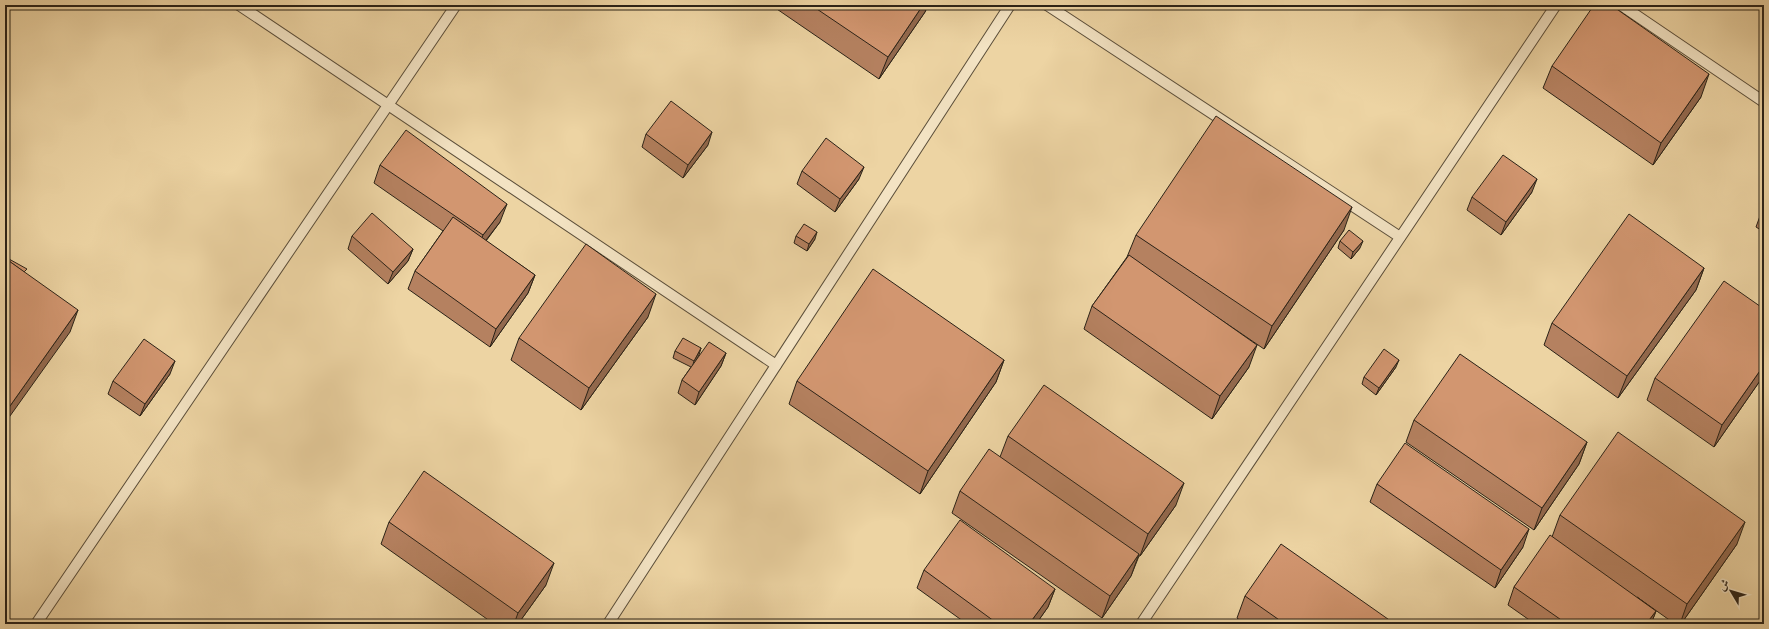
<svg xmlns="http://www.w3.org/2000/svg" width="1769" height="629" viewBox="0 0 1769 629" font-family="'IM FELL English',Amiri,serif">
	<rect width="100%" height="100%" fill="#edd4a3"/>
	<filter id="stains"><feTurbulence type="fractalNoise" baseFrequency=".005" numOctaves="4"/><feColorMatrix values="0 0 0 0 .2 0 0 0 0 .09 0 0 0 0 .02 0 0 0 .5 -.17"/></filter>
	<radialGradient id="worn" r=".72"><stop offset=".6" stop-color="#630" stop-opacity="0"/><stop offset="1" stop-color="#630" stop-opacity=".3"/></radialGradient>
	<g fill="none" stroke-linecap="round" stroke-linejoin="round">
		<!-- service casing -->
		<g stroke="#5b4e3a" stroke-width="12">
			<g id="service">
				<path d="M239,5L776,365"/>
				<path d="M1047,5L1400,237"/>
				<path d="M1621,5L1764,102"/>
				<path d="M36,624L456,5"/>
				<path d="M608,624L1010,5"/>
				<path d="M1141,624L1556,5"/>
			</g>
		</g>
		<!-- service -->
		<use href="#service" stroke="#f3e3c3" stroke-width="10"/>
	</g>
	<!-- wall -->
	<g fill="#b58160" stroke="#2a2217">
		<path d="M771,5H928L925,12L879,79Z"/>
		<path d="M1552,66L1701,97L1653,165L1543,88Z"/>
		<path d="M646,134L708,145L683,178L642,147Z"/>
		<path d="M380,165L500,222L486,241L535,275L528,293L490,347L408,289L415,271L443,231L374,183Z"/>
		<path d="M802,171L859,179L835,212L797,184Z"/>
		<path d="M1532,192L1501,235L1467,210L1472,197Z"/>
		<path d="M1764,205V232L1756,227Z"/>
		<path d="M1344,230L1264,349L1217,317L1249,367L1212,419L1084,329L1092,306L1127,257L1136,235Z"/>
		<path d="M352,236L413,249L408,261L388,284L348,249Z"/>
		<path d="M796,236L815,239L807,251L794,243Z"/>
		<path d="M1340,241L1360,248L1351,259L1338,248Z"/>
		<path d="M1704,268L1696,290L1618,398L1544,345L1552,323Z"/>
		<path d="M1764,309V375L1714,447L1647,400L1655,378Z"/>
		<path d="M648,317L581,410L511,360L519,338Z"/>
		<path d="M701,348L696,360L726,353L721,366L695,405L678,393L682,380L691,367L673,358L675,351Z"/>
		<path d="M1004,360L996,382L920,494L789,404L797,381Z"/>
		<path d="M1396,367L1376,395L1362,384L1364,377Z"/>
		<path d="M170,374L140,416L108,394L113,381Z"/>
		<path d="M1414,420L1587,442L1579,464L1534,530L1406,442Z"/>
		<path d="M1008,436L1176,505L1140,556H1139L1131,576L1102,618L952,513L960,491L1000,457Z"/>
		<path d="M1377,484L1523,547L1495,588L1370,502Z"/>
		<path d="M1560,515L1737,544L1681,624H1675L1637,597L1656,611L1651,624H1535L1508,605L1514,587L1552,537Z"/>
		<path d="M389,522L546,585L518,624H494L381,544Z"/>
		<path d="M924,570L1055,589L1048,607L1036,624H967L917,588Z"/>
		<path d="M1245,596L1395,624H1245L1237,618Z"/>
	</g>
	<!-- shaded-wall -->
	<g fill="#93694e" stroke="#2a2217">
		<path d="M923,5H928L925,12L879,79L888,57Z"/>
		<path d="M1709,74L1701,97L1653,165L1661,143Z"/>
		<path d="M712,132L708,145L683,178L688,165Z"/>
		<path d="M864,167L859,179L835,212L840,199Z"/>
		<path d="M1537,179L1532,192L1501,235L1506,222Z"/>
		<path d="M507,204L500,222L476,253L483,235Z"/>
		<path d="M1352,207L1344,230L1264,349L1272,326Z"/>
		<path d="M817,232L815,239L807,251L809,244Z"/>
		<path d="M1363,241L1360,248L1351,259L1353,252Z"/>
		<path d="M413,249L408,261L388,284L393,272Z"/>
		<path d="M1704,268L1696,290L1618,398L1627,376Z"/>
		<path d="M535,275L528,293L490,347L496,329Z"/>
		<path d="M656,294L648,317L581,410L589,388Z"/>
		<path d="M78,310L70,332L5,423V413Z"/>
		<path d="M1257,345L1249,367L1212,419L1220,396Z"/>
		<path d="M701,348L699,355L692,368L694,361Z"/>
		<path d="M726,353L721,366L695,405L699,392Z"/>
		<path d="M1004,360L996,382L920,494L928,471Z"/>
		<path d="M1399,360L1396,367L1376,395L1379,388Z"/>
		<path d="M175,361L170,374L140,416L145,404Z"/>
		<path d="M1764,365V375L1714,447L1722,425Z"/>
		<path d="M1587,442L1579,464L1534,530L1542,508Z"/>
		<path d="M1184,483L1176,505L1140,556L1148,534Z"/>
		<path d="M1745,522L1737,544L1681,624H1680L1687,604Z"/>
		<path d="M1529,529L1523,547L1495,588L1501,570Z"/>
		<path d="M1139,554L1131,576L1102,618L1110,596Z"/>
		<path d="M554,563L546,585L518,624H514L518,613Z"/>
		<path d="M9,570L5,580V575Z"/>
		<path d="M1055,589L1048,607L1036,624H1029Z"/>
		<path d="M1656,611L1651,624H1646Z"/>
	</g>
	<!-- building -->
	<g fill="#d29670" stroke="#2a2217">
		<path d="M811,5H923L888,57Z"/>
		<path d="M1594,5H1611L1709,74L1661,143L1552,66Z"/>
		<path d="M671,101L712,132L688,165L646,134Z"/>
		<path d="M1216,116L1352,207L1272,326L1136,235Z"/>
		<path d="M406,130L507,204L483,235L380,165Z"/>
		<path d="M826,138L864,167L840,199L802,171Z"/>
		<path d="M1503,155L1537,179L1506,222L1472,197Z"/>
		<path d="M372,213L413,249L393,272L352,236Z"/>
		<path d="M1629,214L1704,268L1627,376L1552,323Z"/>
		<path d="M453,217L535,275L496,329L415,271Z"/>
		<path d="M804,224L817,232L809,244L796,236Z"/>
		<path d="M1349,230L1363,241L1353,252L1340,241Z"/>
		<path d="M586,244L656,294L589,388L519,338Z"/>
		<path d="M1129,255L1257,345L1220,396L1092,306Z"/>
		<path d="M9,259L27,269L24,272L9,261L5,267Z"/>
		<path d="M9,261L78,310L5,413V267Z"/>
		<path d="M873,269L1004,360L928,471L797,381Z"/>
		<path d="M1724,281L1764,309V365L1722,425L1655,378Z"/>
		<path d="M683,338L701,348L694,361L675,351Z"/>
		<path d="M144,339L175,361L145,404L113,381Z"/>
		<path d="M709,342L726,353L699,392L682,380Z"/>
		<path d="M1384,349L1399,360L1379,388L1364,377Z"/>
		<path d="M1460,354L1587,442L1542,508L1414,420Z"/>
		<path d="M1044,385L1184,483L1148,534L1008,436Z"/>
		<path d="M1618,432L1745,522L1687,604L1560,515Z"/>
		<path d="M1405,443L1529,529L1501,570L1377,484Z"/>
		<path d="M989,449L1139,554L1110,596L960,491Z"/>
		<path d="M424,471L554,563L518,613L389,522Z"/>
		<path d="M960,520L1055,589L1029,624H998L924,570Z"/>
		<path d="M1550,535L1656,611L1646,624H1567L1514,587Z"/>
		<path d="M1281,544L1395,624H1285L1245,596Z"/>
		<path d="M5,567L9,570L5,575Z"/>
	</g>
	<!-- margin -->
	<rect width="1769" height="629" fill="none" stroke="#edd4a3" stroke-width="20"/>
	<rect x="6" y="6" width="1757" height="617" fill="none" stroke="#2a2217" stroke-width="2"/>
	<rect x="10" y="10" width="1749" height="609" fill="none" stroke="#2a2217"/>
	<!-- north arrow -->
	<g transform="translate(1731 591) rotate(308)" stroke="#f3e3c3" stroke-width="3" paint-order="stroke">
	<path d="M0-3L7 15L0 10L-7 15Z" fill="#2a2217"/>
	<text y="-6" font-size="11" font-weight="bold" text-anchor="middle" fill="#2a2217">ش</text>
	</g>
	<rect width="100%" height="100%" filter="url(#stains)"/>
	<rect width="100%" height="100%" fill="url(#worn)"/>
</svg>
